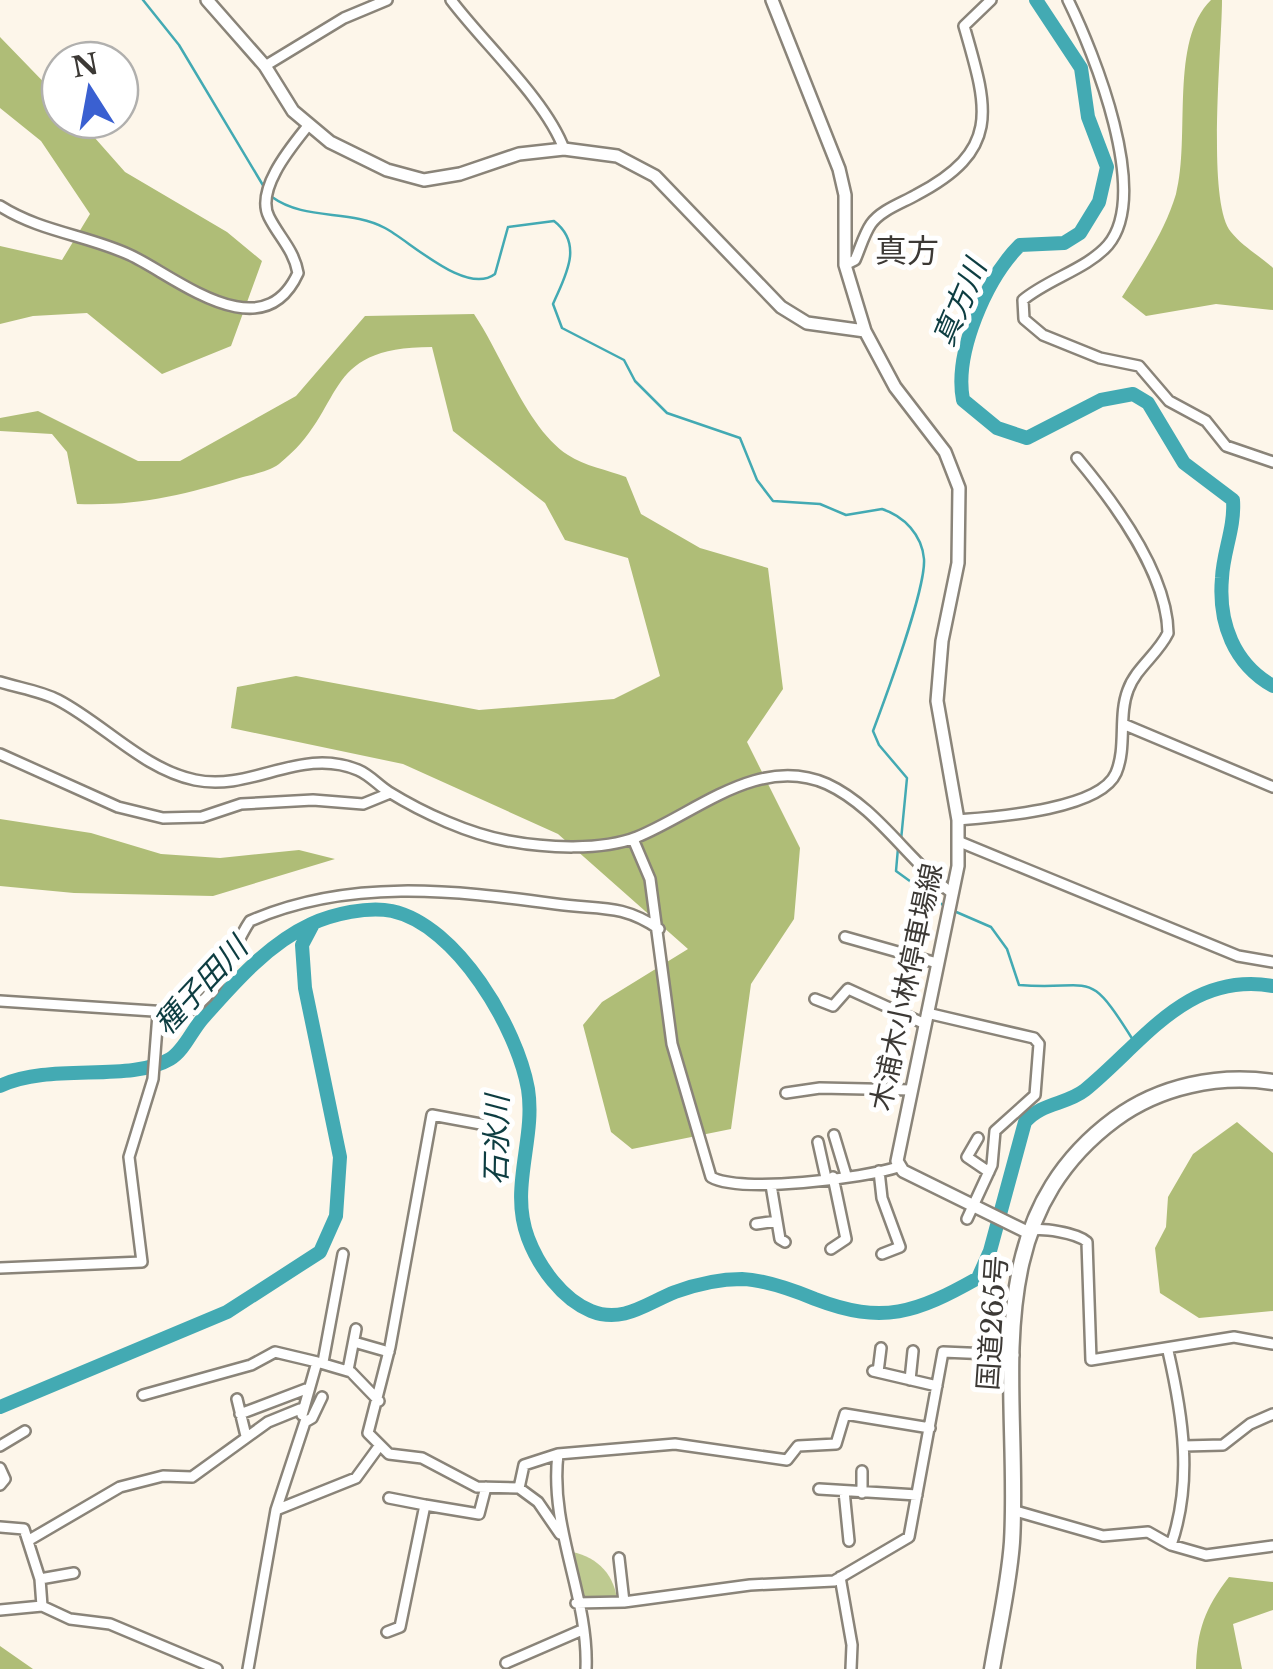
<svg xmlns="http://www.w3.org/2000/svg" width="1273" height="1669" viewBox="0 0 1273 1669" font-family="'Libre Baskerville','Noto Sans JP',serif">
<rect width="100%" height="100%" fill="#fdf6ea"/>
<!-- green -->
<path fill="#beca90" d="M567,1551C594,1555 613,1571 617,1599L575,1603Z"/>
<!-- forest -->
<path fill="#afbd77" d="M1211,0H1222C1222,46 1206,202 1231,232C1242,246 1260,256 1273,268V310L1216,304L1146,316L1122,297C1142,265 1165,231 1176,194C1191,137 1169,41 1211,0Z
M0,37L60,99V120H79L125,172L227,232L262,261L231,346L162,374L87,313L33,316L0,324V246L62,260L90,214L41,141L0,108Z
M474,314C502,355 527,429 568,455C584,466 608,470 626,477L641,514L700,548L768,568L783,689L747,742L800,848L794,919L751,984L731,1129L632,1149L611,1132L583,1025L602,1002L688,949L558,834L403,764L231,728L237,687L296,676L479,710L614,699L660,676L628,558L565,540L545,503L453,431L432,347C317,347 349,409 279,464C270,471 254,474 243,477C182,495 142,506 77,504L67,452L52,434L0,431V418L38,411L138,461H180L296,396L365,316Z
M0,819L91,833L161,854L220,858L299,850L335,859L213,896L74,893L0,886Z
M1237,1122L1273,1153V1311L1199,1318L1160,1293L1155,1248L1166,1227L1168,1197L1193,1154Z
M1229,1577L1273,1582V1610L1233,1624L1242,1669H1196C1197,1630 1205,1608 1229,1577Z
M0,1646L33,1669H0Z"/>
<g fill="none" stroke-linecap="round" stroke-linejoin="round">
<!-- stream -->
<path stroke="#43aab3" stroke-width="2.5" d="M143,0L179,45L264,187
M272,197C305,221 350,209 385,228C410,241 466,296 495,274L508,227L554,221C585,245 564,278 553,304L562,328L624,360L635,381L667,413L740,438L757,480L773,501L820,504L846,515L882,509C904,516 922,535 924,559C926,588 885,699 873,731L879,745L907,778L901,840
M898,848L896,871L947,908
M954,911L991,927L1007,949L1019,985C1094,991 1086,965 1133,1040"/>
<!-- river -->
<path stroke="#43aab3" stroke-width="14" d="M1036,0L1081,68L1088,117L1107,167L1099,202L1080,233L1064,243L1020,245C986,279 954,353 963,400L997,428L1027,438L1101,400L1133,394L1148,403L1184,463L1233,500C1235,528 1223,552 1222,578C1218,623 1234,664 1273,686
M0,1086C50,1062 130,1083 170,1059C184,1051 192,1030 203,1018C234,983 268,944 311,924C333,914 368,906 392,911C457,925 517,1028 528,1089C536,1139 509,1188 528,1238C539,1267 562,1299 591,1311C623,1324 647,1303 675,1292C697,1284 719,1279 742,1279C765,1280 793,1290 815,1299C883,1325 916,1313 978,1278L990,1251L1025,1122C1042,1102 1066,1105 1085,1090C1143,1043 1187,971 1273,986
M0,1407L227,1312L320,1252L336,1216L340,1157L305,988L302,945L312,926"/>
<defs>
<path id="minor" d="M451,0C485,45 546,100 564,149
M1068,0C1094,53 1151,194 1108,245C1087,269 1048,279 1023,300L1024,319L1043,335L1100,358L1139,366L1169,401L1206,421L1226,446L1273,462
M265,66L344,18L387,0
M0,206C41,232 87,235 130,255C175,276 262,352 298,273C294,250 279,237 269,217C255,190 291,147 307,127
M845,265L855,260C860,249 864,234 871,224C881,210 902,203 916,195C1002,150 988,109 964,26L991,0
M0,682C19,688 41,691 58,700C104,724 143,769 195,780C252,792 301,746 358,770C370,775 379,786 389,792C423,813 469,834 508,841C545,848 602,851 637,837C696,813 759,754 827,784C877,807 908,861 952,893
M1123,724L1273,787
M0,754L118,807L163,818L202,817L241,804L313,800L363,804L390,793
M958,820C994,817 1100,810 1116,773C1127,747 1118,716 1128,690C1136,668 1158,654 1168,633C1167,574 1114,502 1077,458
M633,839L650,879L672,1044L711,1177C740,1194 865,1178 898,1167
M960,842L1238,956L1273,962
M845,937L937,963
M815,999L833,1006L848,989L925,1024
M0,1001L184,1013C220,999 230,950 250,921C348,878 453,890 556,904C598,910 621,903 659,929
M927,1013L1034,1038L1039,1044L1035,1095L995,1131L992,1165L967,1219
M786,1093L820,1088L912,1090
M497,1127L432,1115L390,1347L368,1433L389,1454L422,1458L477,1487L519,1488L538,1502L560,1534
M834,1135L846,1175
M978,1138L967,1157L989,1172
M818,1142L826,1178
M879,1171L882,1198L900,1247L882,1254
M771,1185L780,1239L785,1242
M756,1224L777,1221
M1029,1231C1041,1227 1077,1233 1087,1242L1091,1360L1234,1337L1273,1344
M831,1249L846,1239L833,1177
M0,1268L142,1262L129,1157L153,1079L158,1014
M354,1342L389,1352
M1168,1351C1183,1416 1193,1482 1171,1545
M323,1362L343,1254
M348,1370L356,1329
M873,1371L937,1386
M878,1372L881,1348
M910,1380L913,1351
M143,1395L251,1365L275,1352L317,1362
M237,1399L246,1436
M240,1414L306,1389
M302,1415L317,1362L351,1372L379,1401
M0,1446L25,1431
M1184,1446L1223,1445L1250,1424L1273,1414
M558,1454C549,1529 589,1596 586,1669
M0,1468L5,1479L0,1485
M519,1488L524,1465L558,1454L675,1444L787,1460L798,1446L836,1444L845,1414L930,1428
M819,1489L917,1495
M844,1491L849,1541
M862,1493V1471
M389,1498L425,1505
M276,1510L356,1478L380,1445
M1012,1510L1103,1536L1148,1532L1171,1545L1206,1555L1273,1546
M0,1527L24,1529L40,1579L42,1606L70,1619L110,1624L217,1669
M31,1539L120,1487L163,1476L192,1477L268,1422L300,1409
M619,1558L624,1602
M840,1577L852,1645L851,1669
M40,1579L74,1573
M576,1603L624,1602L750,1585L834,1581L909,1537L943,1352L1014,1355
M0,1610L42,1606
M387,1632L400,1627L425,1505L479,1514L486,1487
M506,1663L582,1630
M248,1669L276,1510L305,1422L312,1418L322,1397"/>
<path id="major" d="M207,0L265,66L293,111L330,142L387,170L424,180L460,174L519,154L564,149L617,156L655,176L781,307L807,323L865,331
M772,0L839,169L845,195V265L865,331L895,387L945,452L959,488L958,563L942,641L937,701L958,820V866L897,1161L903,1171L1027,1232"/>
<path id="highway" d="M992,1669C999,1627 1009,1584 1012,1542C1021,1390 973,1224 1115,1119C1160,1086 1218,1074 1273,1082"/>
</defs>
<!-- minor casing -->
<use href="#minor" stroke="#8a8479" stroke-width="14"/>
<!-- major casing -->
<use href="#major" stroke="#8a8479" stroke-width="16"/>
<!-- highway casing -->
<use href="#highway" stroke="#8a8479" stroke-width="19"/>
<!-- minor -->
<use href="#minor" stroke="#fff" stroke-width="9"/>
<!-- major -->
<use href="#major" stroke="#fff" stroke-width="11"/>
<!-- highway -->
<use href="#highway" stroke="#fff" stroke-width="14"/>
</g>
<g text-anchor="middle" stroke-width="10" stroke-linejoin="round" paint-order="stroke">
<!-- street labels -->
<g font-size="28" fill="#3c3935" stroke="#fff">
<text transform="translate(906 987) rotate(-78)" y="10">木浦木小林停車場線</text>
<text transform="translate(992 1323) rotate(-86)" y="10">国道265号</text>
</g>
<!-- water labels -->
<g font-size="30" font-style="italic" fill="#0d3d41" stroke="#fff">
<text transform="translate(960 303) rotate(-67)" y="10">真方川</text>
<text transform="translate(201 986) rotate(-47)" y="10">種子田川</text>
<text transform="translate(497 1140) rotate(-89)" y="10">石氷川</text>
</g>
<!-- quarter labels -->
<g font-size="32" fill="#3c3935" stroke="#fff">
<text x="907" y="262">真方</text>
</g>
</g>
<!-- north arrow -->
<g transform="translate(90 90) rotate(349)"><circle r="48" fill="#ffffff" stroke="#b1b0ae" stroke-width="2.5"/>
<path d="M0-8L18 38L0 25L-18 38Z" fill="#3a60d1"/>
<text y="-15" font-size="28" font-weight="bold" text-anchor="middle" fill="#3c3935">N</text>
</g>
</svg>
